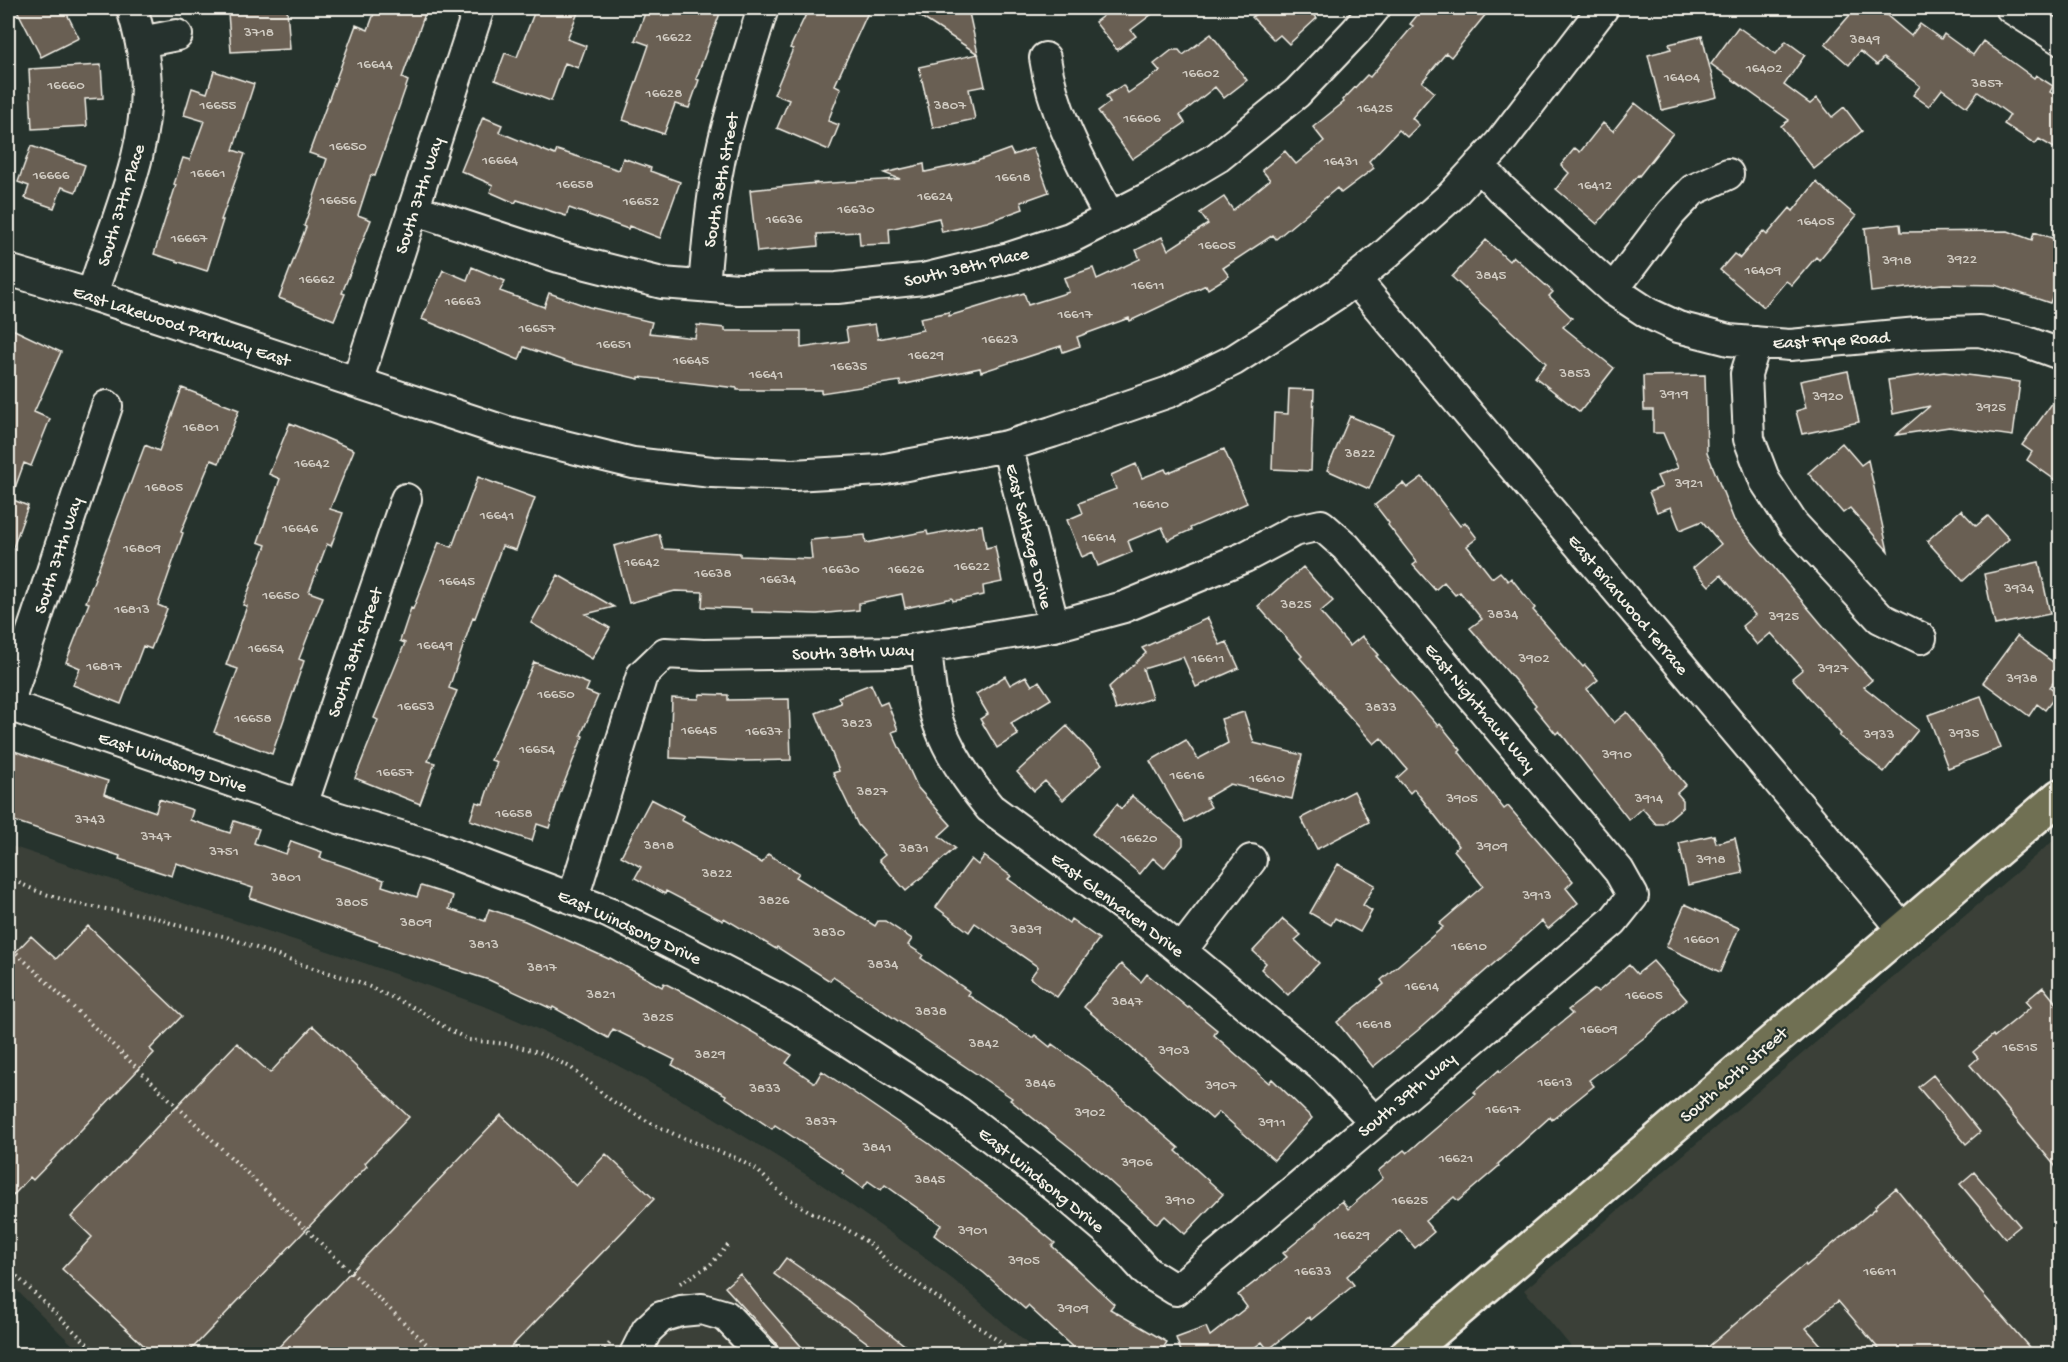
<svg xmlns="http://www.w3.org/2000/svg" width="2068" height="1362" viewBox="0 0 2068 1362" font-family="'Gochi Hand',sans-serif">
<rect width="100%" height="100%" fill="#26332d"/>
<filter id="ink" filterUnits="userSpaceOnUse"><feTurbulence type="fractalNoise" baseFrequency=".0167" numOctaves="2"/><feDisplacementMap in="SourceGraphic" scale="12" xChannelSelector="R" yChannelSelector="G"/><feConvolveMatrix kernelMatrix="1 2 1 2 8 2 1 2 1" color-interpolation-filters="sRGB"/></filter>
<g filter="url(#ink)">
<!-- built -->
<path fill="#3a4038" d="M2060,835V1354H1577L1524,1290Z
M8,845L367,964L489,1008L600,1056L713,1117L818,1182L916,1251L965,1289L1039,1354H82L8,1282Z"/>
<!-- building -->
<path fill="#695f53" stroke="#f4f1e8" stroke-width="1.5" d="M16,8H64L79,38L41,57Z
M240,8H287L290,49L231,52L228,13L240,12Z
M376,8H427L402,78L408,81L375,176L371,175L358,215L371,220L342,293L345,294L334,320L279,298L306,227L304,226L327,159L309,153L356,25L368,30Z
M536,8H580L567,39L586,46L578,68L565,63L551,101L495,80L505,53L517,57Z
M647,8H722L696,79L699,80L689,108L675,104L664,134L623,120L649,45L635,40Z
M809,8H870L835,85L841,88L828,121L839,125L829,150L777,128L789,100L774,94L793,49L790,48Z
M907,8H968L985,86L969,89L975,119L933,128L919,67L978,54Z
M1096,8H1160L1131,30L1136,36L1117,50L1095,22L1103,16Z
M1263,8H1308L1317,18L1289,44L1280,35L1274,40L1252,17Z
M1423,8H1491L1451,57L1446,53L1422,82L1434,92L1412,118L1419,125L1407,137L1399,130L1369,161L1374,168L1341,193L1337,188L1276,239L1273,235L1223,268L1229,276L1208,289L1206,285L1130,321L1129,318L1077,337L1080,346L1063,352L1061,346L981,372L980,368L901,385L900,381L821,393V390H737V388L639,377V379L570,363L524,347L519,360L422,319L443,270L467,280L472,267L505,281L500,291L544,307L549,293L589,307L652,322L649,333L695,338L697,325L725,328V331H801V348L848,341L846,328L875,324L878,339L923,330L920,318L949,312V316L1024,293L1028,305L1069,292L1064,278L1093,268L1097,279L1140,259L1136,250L1162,237L1168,250L1208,224L1200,213L1224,197L1233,210L1270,180L1262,170L1285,151L1296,164L1324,141L1313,127L1344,102L1343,100L1367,75L1370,77L1413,26L1410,24Z
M1856,8H1878L1911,36L1920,24L1941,39L1944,34L1973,55L1983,41L2034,78L2036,75L2053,86L2050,92L2061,99V152L2039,139L2035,144L2004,124L2010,115L1978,92L1967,107L1942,89L1929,106L1913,95L1920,86L1883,58L1877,65L1860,51L1849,65L1825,44Z
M1738,27L1776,54L1786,41L1805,55L1784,85L1810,104L1817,98L1832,117L1844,107L1862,131L1814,169L1781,126L1789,120L1711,64Z
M1211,34L1247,80L1224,98L1215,87L1180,115L1185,123L1132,159L1098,111L1110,102L1106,96L1123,85L1128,93L1160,71L1154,64L1172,50H1179L1183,55Z
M1702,36L1717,97L1662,110L1648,55L1671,49L1669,44Z
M101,65L103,98L85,99L87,126L32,129L29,69Z
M214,71L254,84L233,150L245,154L221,220H223L207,271L154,254L176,185L174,184L183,158L190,160L204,121L184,115L192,88L207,93Z
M1635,103L1673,133L1639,176L1638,175L1597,224L1556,189L1569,173L1561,165L1575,148L1580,152L1603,123L1613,131Z
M483,117L502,125L499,132L555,155L557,150L619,170L623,158L651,168L650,171L680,182L660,238L629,226L628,229L569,208L566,216L517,200L515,203L490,192L493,185L461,171Z
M31,146L85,165L76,192L62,187L54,208L25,198L29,186L18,182Z
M1033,148L1049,192L1021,202L1023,209L987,222L942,232L939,218L889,229L890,244L860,245L859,232L817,234L818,246L757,252L750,190L816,183L815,184L900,179L884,173L924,164L925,172L977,161L1010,149L1013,155Z
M1816,182L1856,216L1819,260L1816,257L1792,285L1786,281L1764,307L1720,270L1734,254L1740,258L1763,231L1767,235L1790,208L1793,211Z
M1900,224L1901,232L2008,231L2032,240L2034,232L2061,241V273L2050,303L1995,285L1942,284L1871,292L1865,228Z
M1486,240L1509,261L1513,256L1553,292L1549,296L1572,318L1563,327L1614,368L1580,412L1535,377L1546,363L1452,277Z
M8,327L61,352L34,412L50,419L31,466L24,463L11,499L28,506L10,556L8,555Z
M1848,371L1859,422L1802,434L1796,411L1806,408L1800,381Z
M1944,372L2020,382L2013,436L1949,427L1896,435L1930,406L1893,414L1888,380Z
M1705,375L1707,452L1734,520L1829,633L1872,680L1864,687L1918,730L1884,772L1839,736L1841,734L1792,678L1803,669L1771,633L1757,645L1742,626L1755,615L1721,575L1709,586L1693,568L1721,544L1702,521L1680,530L1671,507L1657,512L1649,492L1662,487L1657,476L1678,468L1663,433H1653V410H1644L1643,376Z
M182,388L239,410L219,463L211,460L181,532L183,533L158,605L167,609L151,649L143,646L121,704L73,685L80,668L66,662L89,603L86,602L145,445L159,451Z
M1289,389L1314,390L1311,471L1272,469L1274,413L1288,414Z
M2061,391V484L2027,460L2032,452L2022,445Z
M1350,416L1393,434L1369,489L1327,470Z
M290,423L354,450L330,509L343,513L331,546L327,544L309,592L323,597L299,659L304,661L272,754L214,732L238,669L226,665L247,606L243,605L266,545L258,542L280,479L269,474Z
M1842,443L1861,465L1868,460L1888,551L1850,508L1843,513L1808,473Z
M1224,449L1247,503L1190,528L1191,530L1168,540L1162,527L1128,541L1132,552L1098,566L1093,552L1082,557L1067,520L1083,513L1079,503L1116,489L1111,475L1136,464L1142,478L1165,469L1167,473Z
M478,477L535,498L516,550L502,546L475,618L473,617L449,688L457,691L428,761L435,763L420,804L355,778L378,720L374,718L405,643L400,641L411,608L413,609L439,542L452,547Z
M1422,477L1460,526L1465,522L1477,538L1467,546L1492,578L1500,572L1508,581L1511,578L1535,608L1533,610L1583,667L1585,665L1598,680L1587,689L1614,723L1627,712L1686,785L1677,793L1683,800V807L1663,824H1656L1642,808L1629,820L1559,731L1556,734L1534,707L1536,705L1470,628L1482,619L1460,592L1455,595L1444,582L1435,590L1413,565L1417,562L1388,525L1389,523L1375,505L1403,483L1407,488Z
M1961,510L1976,526L1988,516L2009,539L1963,581L1927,541Z
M982,525L986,548L995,546L1002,582L983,586L984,595L953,601L952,598L905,608L902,594L859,603V610L817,614L752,612V609L702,607L703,592L675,591L629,603L614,546L659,534L663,549L740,553V556L812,559L810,540L865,535L866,543L927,531L928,535Z
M2039,562L2050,614L1995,625L1984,574Z
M1303,567L1333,601L1320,612L1350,646L1362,636L1379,655L1376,656L1438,726L1440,724L1461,750L1459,752L1504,809L1508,806L1573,881L1566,888L1578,903L1548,929L1542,921L1417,1031L1373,1067L1337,1022L1384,984L1381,980L1443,927L1439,924L1483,886L1454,850L1459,846L1414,789L1410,793L1397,778L1407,769L1381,738L1374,744L1343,709L1344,708L1300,658L1302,656L1258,606Z
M558,575L614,607L586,614L610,628L592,659L531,623Z
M1208,618L1220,645L1227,642L1239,668L1196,687L1183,657L1143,669L1152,698L1116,710L1109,687L1146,653L1142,648Z
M2017,636L2061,668V672L2050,687L2058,693L2045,710L2037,704L2029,716L1983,682Z
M534,662L589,684L586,691L598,696L581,735L583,736L560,793L549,828L537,824L532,841L470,820L476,802L483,804L497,762L491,760Z
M1005,676L1010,685L1026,676L1032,686L1039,681L1051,699L1011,723L1018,735L997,748L980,719L988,714L976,694Z
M871,684L880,705L887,702L898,730L892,732L918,788L951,825L939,836L955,848L906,891L879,860L885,855L858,825L833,773L839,771L816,713L841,703L838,697Z
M700,694L728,695V700L789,699L791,760L742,761L670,758L672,698L699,699Z
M1981,696L2001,748L1948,768L1928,715Z
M1244,712L1254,743L1302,755L1292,799L1230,784L1206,798L1211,807L1185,822L1150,761L1186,740L1198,759L1228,743L1221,719Z
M1067,726L1102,764L1063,800L1045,781L1034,791L1017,772Z
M14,751L108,781L104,794L156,812L159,799L193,810L190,820L230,833L234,821L259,829L254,843L286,854L291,841L322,852L320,858L384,880L382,886L417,897L421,886L453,896L449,909L485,921L489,909L525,921L609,959L610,958L662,987L664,983L694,998L792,1055L786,1063L815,1083L822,1071L928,1143L1001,1198L1055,1243L1052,1246L1114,1304L1110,1309L1167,1342L1160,1354H1080L1028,1306L1025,1309L984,1273L934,1235L941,1225L885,1185L881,1190L868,1181L863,1188L842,1173L844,1171L775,1125L772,1129L725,1097L726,1095L672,1065L675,1060L613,1029L608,1038L553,1007L552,1009L489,980L379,945L380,943L250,898L253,888L176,863L172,876L119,859L120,856L8,819V770Z
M1354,791L1369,822L1317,849L1301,818Z
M1132,796L1183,838V845L1164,868L1153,858L1140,874L1092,834L1117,804L1121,809Z
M651,799L684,816L681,820L762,863L768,854L799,873L796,877L875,926L878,921H885L912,939L908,945L923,955L921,958L970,992L968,995L1032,1038L1035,1035L1050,1047L1052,1044L1088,1070L1179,1148L1176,1151L1223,1194L1185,1234L1165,1216L1157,1224L1086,1160L1010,1100L1012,1098L833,977L830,981L777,947L776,949L724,918L723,921L666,891L665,894L635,878L641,867L621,856Z
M1714,835L1716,843L1735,838L1743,873L1688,885L1679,843Z
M984,856L1011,876L1008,879L1069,923L1071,919L1099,939L1057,997L1030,978L1038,967L975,923L969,932L936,907L971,859L978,865Z
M1338,864L1375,885L1363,905L1372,911L1360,932L1335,918L1331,925L1310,913Z
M1685,904L1739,928L1720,972L1666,947Z
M1283,919L1301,935L1295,940L1319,963L1288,995L1261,969L1266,963L1253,951Z
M88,926L182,1016L150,1049L154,1053L62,1150L33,1180L30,1177L8,1201V960L31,936L56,959Z
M1653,961L1687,1000L1645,1037L1589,1080L1594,1086L1552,1120L1550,1117L1498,1164L1499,1166L1458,1201L1454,1197L1425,1221L1434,1232L1415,1248L1400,1230L1347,1276L1354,1285L1311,1320L1309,1317L1268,1350L1262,1342L1246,1354H1182L1176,1338L1206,1327L1210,1336L1247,1307L1238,1295L1287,1257L1283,1253L1317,1225L1316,1224L1342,1201L1348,1209L1383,1178L1378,1171L1404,1150L1407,1153L1476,1094L1474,1092L1499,1070L1500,1072L1572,1014L1568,1010L1595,989L1598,992L1629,965L1637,974Z
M1121,964L1141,982L1147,974L1188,1008L1189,1007L1217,1030L1214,1035L1269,1083L1272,1079L1312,1118L1274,1160L1219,1112L1212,1119L1084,1007Z
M2043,987L2061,1009V1173L1970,1065L1978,1058L1973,1052L1993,1035L1994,1037L2031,1007L2026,1001Z
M313,1026L409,1117L365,1163L367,1166L187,1354H153L62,1269L92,1237L71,1217L237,1043L270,1073Z
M1933,1075L1980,1132L1966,1144L1918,1087Z
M501,1115L576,1186L606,1154L654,1199L504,1354H272Z
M1974,1172L2020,1226L2005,1238L1960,1184Z
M1896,1188L1980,1291L2035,1354H1883L1838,1301L1806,1328L1829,1354H1700L1805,1264L1806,1266L1876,1208L1875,1206Z
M786,1258L848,1301L916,1354H883L774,1274Z
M740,1274L765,1305L808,1354H782L775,1342L725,1287Z"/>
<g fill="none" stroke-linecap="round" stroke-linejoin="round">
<defs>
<path id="minor" d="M2011,8L2060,39
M141,42L177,35
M1045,58C1053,115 1084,167 1110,218
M1479,165L1501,189L1613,290L1648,313L1678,327L1729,340L1790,345L1918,333L1979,331L2024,341L2060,354
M413,209L559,257L662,283L738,289L837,288L923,279L1009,258L1070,238L1154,195L1218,157L1297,93L1356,31L1375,8
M8,270L92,295L504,431L633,463L712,472L793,475L880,470L1007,446L1052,432L1169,392L1234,360L1338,293L1386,254L1451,196L1499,144L1603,8
M1355,279L1903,929
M704,286C708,239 712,190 723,144C734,98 749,53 763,8
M1613,290L1671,213L1693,190L1728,174
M92,295C114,222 152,148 145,70C143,49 138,28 132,8
M1756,342L1746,374L1749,439L1765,481L1793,524L1880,618L1921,638
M357,382L479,8
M1007,446L1054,626
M926,648C929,673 930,701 939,725C951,756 969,783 990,808L1156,930L1208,973L1325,1069L1374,1121
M8,704L107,406
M8,705L339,818L430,845L608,912L668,942L798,1009L958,1112L1051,1183L1116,1238L1147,1272L1176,1290L1613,921L1633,896L1619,871L1346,547L1321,525L1294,531L1245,557L1124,607L1054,626L897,652L703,655L665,653L642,675L573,898
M302,805L406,499
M1181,951L1251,860
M635,1354L647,1330L661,1317L681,1311L702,1309L726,1316L762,1354"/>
<path id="major" d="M1407,1354L2060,796"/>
</defs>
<!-- minor casing -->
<use href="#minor" stroke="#f4f1e8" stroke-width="34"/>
<!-- major casing -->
<use href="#major" stroke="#f4f1e8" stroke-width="38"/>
<!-- path -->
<path stroke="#f4f1e8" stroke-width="4" stroke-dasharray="1.5 4.5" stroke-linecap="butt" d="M8,878L39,892L81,905L151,916L176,925L227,937L297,963L359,982L417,1009L448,1029L469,1040L507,1044L539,1052L570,1067L612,1101L649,1122L678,1136L736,1158L757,1170L783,1195L809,1211L841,1226L869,1243L891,1265L1017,1354
M8,945L437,1354
M8,1268L98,1354
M680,1283L709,1266L730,1243
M601,1354L610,1343"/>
<!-- minor -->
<use href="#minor" stroke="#26332d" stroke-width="30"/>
<!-- major -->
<use href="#major" stroke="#706f52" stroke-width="33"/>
</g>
</g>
<g text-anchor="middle" stroke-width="4.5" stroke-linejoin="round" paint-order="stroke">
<!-- number labels -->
<g font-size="15" fill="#d1ccc3">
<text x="259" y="36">3718</text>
<text x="674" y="41">16622</text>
<text x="1865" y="43">3849</text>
<text x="375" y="68">16644</text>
<text x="1764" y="72">16402</text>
<text x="1201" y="77">16602</text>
<text x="1682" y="81">16404</text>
<text x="1987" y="87">3857</text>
<text x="66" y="89">16660</text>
<text x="664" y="97">16628</text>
<text x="218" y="109">16655</text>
<text x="950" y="109">3807</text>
<text x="1375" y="112">16425</text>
<text x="1142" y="122">16606</text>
<text x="348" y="150">16650</text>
<text x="500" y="164">16664</text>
<text x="1341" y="165">16431</text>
<text x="208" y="177">16661</text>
<text x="51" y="179">16666</text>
<text x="1013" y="181">16618</text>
<text x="575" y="188">16658</text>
<text x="1595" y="189">16412</text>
<text x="935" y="200">16624</text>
<text x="338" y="204">16656</text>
<text x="641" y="205">16652</text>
<text x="856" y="213">16630</text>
<text x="784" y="223">16636</text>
<text x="1816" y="225">16405</text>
<text x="189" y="242">16667</text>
<text x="1217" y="249">16605</text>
<text x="1962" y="263">3922</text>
<text x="1897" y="264">3918</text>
<text x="1763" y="274">16409</text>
<text x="1491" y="279">3845</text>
<text x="317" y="283">16662</text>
<text x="1148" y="289">16611</text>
<text x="463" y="305">16663</text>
<text x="1075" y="318">16617</text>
<text x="537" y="332">16657</text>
<text x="1000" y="343">16623</text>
<text x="614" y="348">16651</text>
<text x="926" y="359">16629</text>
<text x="691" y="364">16645</text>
<text x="849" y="370">16635</text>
<text x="1575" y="377">3853</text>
<text x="766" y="378">16641</text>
<text x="1674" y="398">3919</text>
<text x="1828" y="400">3920</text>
<text x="1991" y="411">3925</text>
<text x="201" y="431">16801</text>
<text x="1360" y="457">3822</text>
<text x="312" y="467">16642</text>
<text x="1689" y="487">3921</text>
<text x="164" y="491">16805</text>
<text x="1151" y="508">16610</text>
<text x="497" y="519">16641</text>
<text x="300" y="532">16646</text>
<text x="1099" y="541">16614</text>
<text x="142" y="552">16809</text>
<text x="642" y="566">16642</text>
<text x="972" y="570">16622</text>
<text x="841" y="573">16630</text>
<text x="906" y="573">16626</text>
<text x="713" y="577">16638</text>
<text x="778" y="583">16634</text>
<text x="457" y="585">16645</text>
<text x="2019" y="592">3934</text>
<text x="281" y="599">16650</text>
<text x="1296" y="608">3825</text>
<text x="132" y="613">16813</text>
<text x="1503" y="618">3834</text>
<text x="1784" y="620">3925</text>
<text x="435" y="649">16649</text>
<text x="266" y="652">16654</text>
<text x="1208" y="662">16611</text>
<text x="1534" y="662">3902</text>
<text x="104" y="670">16817</text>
<text x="1833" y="672">3927</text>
<text x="2022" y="682">3938</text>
<text x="556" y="698">16650</text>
<text x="416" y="710">16653</text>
<text x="1381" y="711">3833</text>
<text x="253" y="722">16658</text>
<text x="857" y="727">3823</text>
<text x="699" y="734">16645</text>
<text x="764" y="735">16637</text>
<text x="1964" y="737">3935</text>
<text x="1879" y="738">3933</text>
<text x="537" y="753">16654</text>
<text x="1617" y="758">3910</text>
<text x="395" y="776">16657</text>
<text x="1187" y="779">16616</text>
<text x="1267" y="782">16610</text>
<text x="872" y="795">3827</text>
<text x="1462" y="802">3905</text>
<text x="1649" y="802">3914</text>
<text x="514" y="817">16658</text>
<text x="90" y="823">3743</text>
<text x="156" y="840">3747</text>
<text x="1139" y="842">16620</text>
<text x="659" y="849">3818</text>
<text x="1492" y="850">3909</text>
<text x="914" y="852">3831</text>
<text x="224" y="855">3751</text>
<text x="1711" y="863">3918</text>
<text x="717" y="877">3822</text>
<text x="286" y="881">3801</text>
<text x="1537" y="899">3913</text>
<text x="774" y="904">3826</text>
<text x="352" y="906">3805</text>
<text x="416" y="926">3809</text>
<text x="1026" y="933">3839</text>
<text x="829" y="936">3830</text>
<text x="1702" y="943">16601</text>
<text x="484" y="948">3813</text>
<text x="1469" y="950">16610</text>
<text x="883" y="968">3834</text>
<text x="542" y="971">3817</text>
<text x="1422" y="990">16614</text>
<text x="601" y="998">3821</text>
<text x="1644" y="999">16605</text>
<text x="1127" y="1005">3847</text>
<text x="931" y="1015">3838</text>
<text x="658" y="1021">3825</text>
<text x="1374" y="1028">16618</text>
<text x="1599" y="1033">16609</text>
<text x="984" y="1047">3842</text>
<text x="2020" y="1051">16515</text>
<text x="1174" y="1054">3903</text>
<text x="710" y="1058">3829</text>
<text x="1555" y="1086">16613</text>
<text x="1040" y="1087">3846</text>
<text x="1221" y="1089">3907</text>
<text x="765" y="1092">3833</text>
<text x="1503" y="1113">16617</text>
<text x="1090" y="1116">3902</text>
<text x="821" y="1125">3837</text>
<text x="1272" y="1126">3911</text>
<text x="877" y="1151">3841</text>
<text x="1456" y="1162">16621</text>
<text x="1137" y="1166">3906</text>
<text x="930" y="1183">3845</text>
<text x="1180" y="1204">3910</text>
<text x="1410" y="1204">16625</text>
<text x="973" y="1234">3901</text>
<text x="1352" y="1239">16629</text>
<text x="1024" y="1264">3905</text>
<text x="1313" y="1275">16633</text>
<text x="1880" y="1275">16611</text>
<text x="1073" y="1312">3909</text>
</g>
<!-- street labels -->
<g font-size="18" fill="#f4f1e8" stroke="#26332d">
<text transform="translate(720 180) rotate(-80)" y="6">South 38th Street</text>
<text transform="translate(418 195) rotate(-72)" y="6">South 37th Way</text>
<text transform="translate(120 205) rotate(-73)" y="6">South 37th Place</text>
<text transform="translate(966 266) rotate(-13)" y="6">South 38th Place</text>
<text transform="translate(182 325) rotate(18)" y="6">East Lakewood Parkway East</text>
<text transform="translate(1831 339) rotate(-3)" y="6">East Frye Road</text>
<text transform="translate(1030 536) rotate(76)" y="6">East Saltsage Drive</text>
<text transform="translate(57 555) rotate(-72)" y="6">South 37th Way</text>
<text transform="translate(1629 604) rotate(50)" y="6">East Briarwood Terrace</text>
<text transform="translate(853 651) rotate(-2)" y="6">South 38th Way</text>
<text transform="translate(354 652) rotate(-71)" y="6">South 38th Street</text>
<text transform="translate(1481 707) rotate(50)" y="6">East Nighthawk Way</text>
<text transform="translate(173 761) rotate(19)" y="6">East Windsong Drive</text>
<text transform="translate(1118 904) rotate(37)" y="6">East Glenhaven Drive</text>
<text transform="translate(630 926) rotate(25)" y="6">East Windsong Drive</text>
<text transform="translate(1733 1074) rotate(-41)" y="6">South 40th Street</text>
<text transform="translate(1406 1094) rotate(-40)" y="6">South 39th Way</text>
<text transform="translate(1042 1179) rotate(39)" y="6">East Windsong Drive</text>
</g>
</g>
<!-- margin -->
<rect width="2068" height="1362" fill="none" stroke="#26332d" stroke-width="30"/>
<rect x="15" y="15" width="2038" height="1332" fill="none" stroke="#f4f1e8" stroke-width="2" filter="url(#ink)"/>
</svg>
